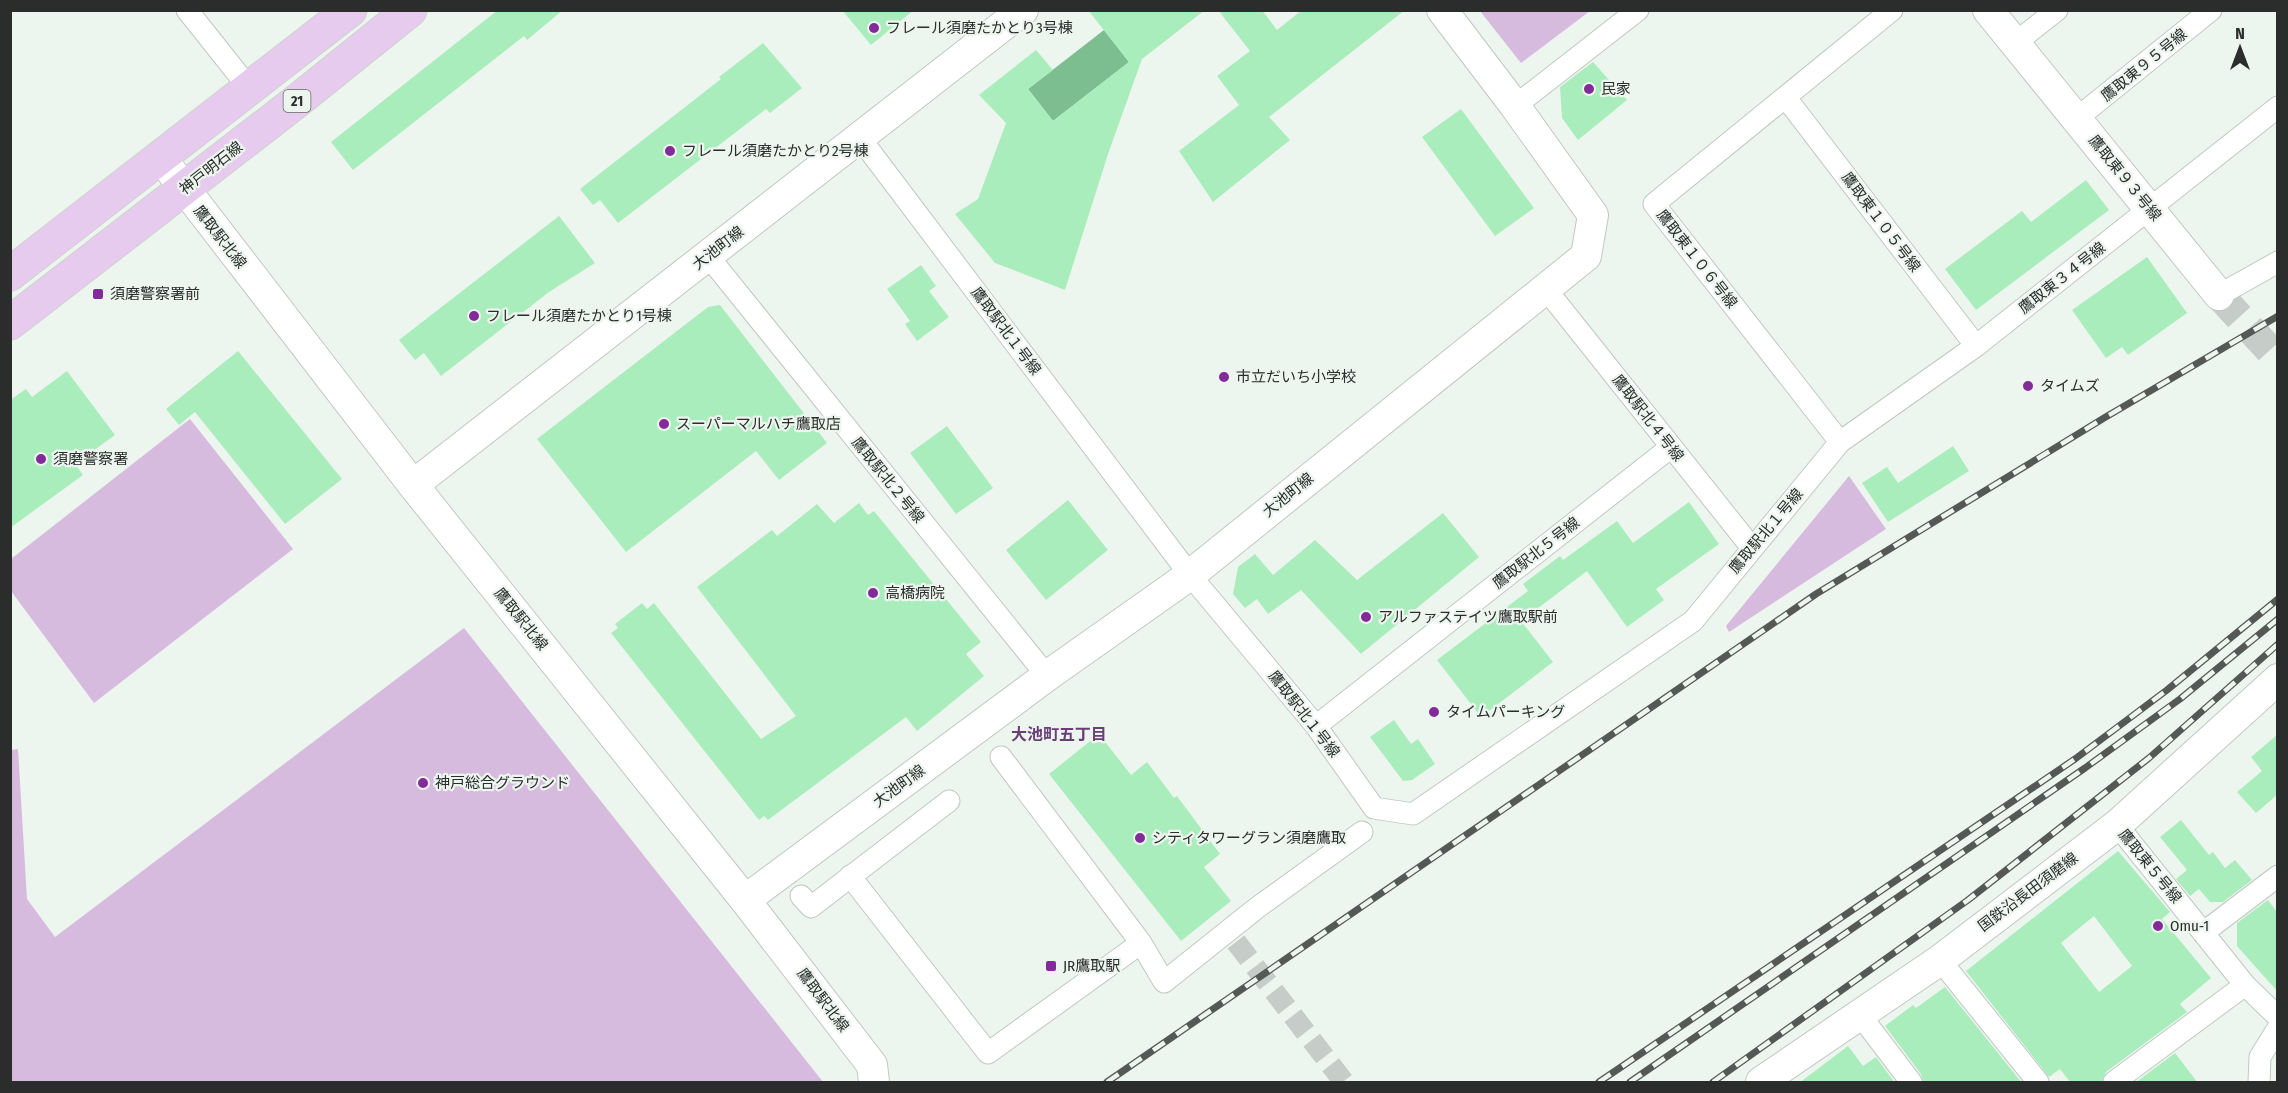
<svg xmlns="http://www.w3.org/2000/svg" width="2288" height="1093" viewBox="0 0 2288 1093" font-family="'Fira Sans Condensed','Noto Sans JP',sans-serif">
<rect width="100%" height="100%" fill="#edf5ef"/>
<!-- green -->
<path fill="#d6bbdf" d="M1480,11H1590L1521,63Z
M190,419L293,549L94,703L11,591V559Z
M1849,476L1886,529L1729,632L1726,626Z
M464,628L823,1082H11V750L18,749L27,899L55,937Z"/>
<!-- water -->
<path fill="#7dbe90" d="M1104,30L1129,62L1053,121L1028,89Z"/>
<!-- building -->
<path fill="#aaedbc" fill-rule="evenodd" d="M498,10H563L527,40L524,36L353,170L331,142Z
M842,10H914L871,45Z
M1088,10H1205L1142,59L1108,154L1065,290L995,263L955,214L978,199L1006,123L979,95L1036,50L1053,70L1028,89L1053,121L1129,62Z
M1218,10H1262L1277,30L1302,10H1405L1269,117L1290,140L1213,202L1179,151L1239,105L1217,76L1250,51Z
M763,43L802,88L770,113L766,109L618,223L600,200L593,205L580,189L721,79L719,77Z
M1593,62L1627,100L1578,140L1562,118L1560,87Z
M1461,109L1534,208L1495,236L1422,137Z
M2086,180L2109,210L1976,310L1945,269L2022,211L2031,222Z
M559,216L595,263L549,292L441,376L424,353L415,360L399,340Z
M2147,257L2187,313L2128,355L2122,347L2106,358L2072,310Z
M921,265L936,286L929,291L949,317L917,341L905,324L910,321L887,289Z
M720,305L827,443L779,480L756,451L626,552L537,439L708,307Z
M238,351L342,479L285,524L195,412L179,425L166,409Z
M67,371L115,435L75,464L83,475L10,528V400L26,389L32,397Z
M947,426L993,488L956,514L910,453Z
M1953,446L1969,471L1888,522L1862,483L1887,467L1898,483Z
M1068,500L1108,550L1046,600L1006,550Z
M1689,502L1719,544L1656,589L1664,600L1627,627L1587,571L1521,621L1553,662L1481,717L1437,660L1528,591L1523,584L1560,556L1563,560L1617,521L1633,543Z
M859,503L868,515L874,511L981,642L966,654L984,676L917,731L906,717L768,820L764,816L759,820L611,633L618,628L615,624L642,603L647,609L654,603L761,739L796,716L697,587L772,530L777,536L817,504L834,523Z
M1443,513L1479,557L1361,654L1301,590L1268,614L1257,599L1245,608L1233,594L1238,567L1255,554L1273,575L1315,540L1357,580Z
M1394,720L1411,744L1418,739L1435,764L1412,780L1403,781L1370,737Z
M1099,734L1131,775L1147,762L1174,798L1177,796L1220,854L1204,867L1231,901L1181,941L1049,774Z
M2277,735V795L2256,813L2237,792L2262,771L2251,757Z
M2181,820L2209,855L2213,852L2225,868L2235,860L2252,880L2223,902H2210L2199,889L2190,896L2176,879L2187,870L2160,837Z
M2118,851L2170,912L2162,919L2211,978L2180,1004L2187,1012L2106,1072L2101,1083H2071L2060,1069L2049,1077L1966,971ZM2094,916L2132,966L2099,992L2061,943Z
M2268,900L2277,912V991L2237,946V923Z
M1945,987L2022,1083H1923L1921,1074L1885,1026L1913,1005L1916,1008Z
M1848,1046L1863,1066L1876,1057L1895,1083H1799Z
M2175,1053L2198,1083H2135Z"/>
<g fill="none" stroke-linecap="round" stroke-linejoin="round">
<!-- street-tunnel -->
<path stroke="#c6cdc8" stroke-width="21" stroke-dasharray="21 10" stroke-linecap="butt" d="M1236,942L1344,1082"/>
<!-- secondary-tunnel -->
<path stroke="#c6cdc8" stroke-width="30" stroke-dasharray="30 15" stroke-linecap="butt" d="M2219,295L2278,359"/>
<defs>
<path id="street" d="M187,10L249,88
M2015,43L2057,10
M1786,98L1976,346
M1515,106L1638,10
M2076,119L2211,10
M860,138L1190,575L1316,726L1374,808L1413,814L1693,621L1840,442L1976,346L2278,107
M708,256L1047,676
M1545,288L1752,548
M2219,295L2278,262
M1840,442L1654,204L1892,10
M1316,726L1671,447
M1001,757L1141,943
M2117,825L2245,985L2278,1017
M850,876L988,1053L1141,943L1164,982L1258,907L1362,832
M801,896L811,907L949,801
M2203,933L2278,876
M1940,960L2038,1082
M1860,1015L1911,1082
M2114,1082L2245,985
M2259,1082L2260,1057L2278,1028"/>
<path id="secondary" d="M1988,10L2219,295
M161,158L413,485L745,900L872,1065L874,1082
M413,485L1023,10
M745,900L1047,676L1190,575L1586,256L1593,215L1515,106L1442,10
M1761,1082L1940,960L2117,825L2278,679"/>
<path id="primary" d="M10,274L350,10
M10,323L297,101L410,10"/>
</defs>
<!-- street casing -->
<use href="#street" stroke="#c0c8c2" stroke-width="23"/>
<!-- secondary casing -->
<use href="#secondary" stroke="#c0c8c2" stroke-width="32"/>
<!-- primary casing -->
<use href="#primary" stroke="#d0d1d0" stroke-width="35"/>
<!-- street -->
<use href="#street" stroke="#fff" stroke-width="21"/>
<!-- secondary -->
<use href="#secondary" stroke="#fff" stroke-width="30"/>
<!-- primary -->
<use href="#primary" stroke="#e6cbee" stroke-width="33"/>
<defs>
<path id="rail" d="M1107,1082L1816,594L2104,418L2278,316
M1599,1082L2075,759L2167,690L2278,599
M1630,1082L2085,768L2180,699L2278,619
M1713,1082L1968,900L2149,758L2278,644"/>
</defs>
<!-- rail casing -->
<use href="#rail" stroke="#555956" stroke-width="7"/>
<!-- rail -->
<use href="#rail" stroke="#edf5ef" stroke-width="4.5" stroke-dasharray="14" stroke-linecap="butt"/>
</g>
<!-- markers -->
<g fill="#822b99" stroke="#edf5ef" stroke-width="2">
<circle cx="874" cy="28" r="6"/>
<circle cx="1589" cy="89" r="6"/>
<circle cx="670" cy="151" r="6"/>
<rect x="92" y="288" width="12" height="12" rx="3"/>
<circle cx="474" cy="316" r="6"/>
<circle cx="1224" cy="377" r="6"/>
<circle cx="2028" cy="386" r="6"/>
<circle cx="664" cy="424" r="6"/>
<circle cx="41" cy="459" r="6"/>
<circle cx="873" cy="593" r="6"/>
<circle cx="1366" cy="617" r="6"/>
<circle cx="1434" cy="712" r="6"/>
<circle cx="423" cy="783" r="6"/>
<circle cx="1140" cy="838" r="6"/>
<circle cx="2158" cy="926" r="6"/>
<rect x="1045" y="960" width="12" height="12" rx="3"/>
</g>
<g text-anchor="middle" stroke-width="4.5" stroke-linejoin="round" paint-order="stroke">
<!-- shield labels -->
<rect fill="#edf5ef" stroke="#646966" stroke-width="1.5" x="283.5" y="90" width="27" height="22" rx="4.5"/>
<g font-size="14" font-weight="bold" fill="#2a2d2b">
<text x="297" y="106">21</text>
</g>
<!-- poi labels -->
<g font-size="15" fill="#2a2d2b" stroke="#edf5ef" text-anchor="start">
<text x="886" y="33">フレール須磨たかとり3号棟</text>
<text x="1601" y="94">民家</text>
<text x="682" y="156">フレール須磨たかとり2号棟</text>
<text x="110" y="299">須磨警察署前</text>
<text x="486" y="321">フレール須磨たかとり1号棟</text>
<text x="1236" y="382">市立だいち小学校</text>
<text x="2040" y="391">タイムズ</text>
<text x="676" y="429">スーパーマルハチ鷹取店</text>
<text x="53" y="464">須磨警察署</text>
<text x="885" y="598">高橋病院</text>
<text x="1378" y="622">アルファステイツ鷹取駅前</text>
<text x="1446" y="717">タイムパーキング</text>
<text x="435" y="788">神戸総合グラウンド</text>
<text x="1152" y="843">シティタワーグラン須磨鷹取</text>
<text x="2170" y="931">Omu-1</text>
<text x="1063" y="971">JR鷹取駅</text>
</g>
<!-- street labels -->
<g font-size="15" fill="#2a2d2b" stroke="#edf5ef">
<text transform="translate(2144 65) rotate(-39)" y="5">鷹取東９５号線</text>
<text transform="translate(211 168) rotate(-38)" y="5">神戸明石線</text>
<text transform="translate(2125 178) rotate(51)" y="5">鷹取東９３号線</text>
<text transform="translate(1881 222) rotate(53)" y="5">鷹取東１０５号線</text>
<text transform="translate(220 237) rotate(52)" y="5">鷹取駅北線</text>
<text transform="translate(718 248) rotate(-38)" y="5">大池町線</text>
<text transform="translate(1697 259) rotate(52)" y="5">鷹取東１０６号線</text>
<text transform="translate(2062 278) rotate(-38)" y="5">鷹取東３４号線</text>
<text transform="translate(1006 331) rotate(53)" y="5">鷹取駅北１号線</text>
<text transform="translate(1648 418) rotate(52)" y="5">鷹取駅北４号線</text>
<text transform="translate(888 480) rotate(51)" y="5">鷹取駅北２号線</text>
<text transform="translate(1288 495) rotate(-39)" y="5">大池町線</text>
<text transform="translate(1766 531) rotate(-50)" y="5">鷹取駅北１号線</text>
<text transform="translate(1536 553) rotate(-38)" y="5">鷹取駅北５号線</text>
<text transform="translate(521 619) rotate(51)" y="5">鷹取駅北線</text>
<text transform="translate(1304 714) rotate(52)" y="5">鷹取駅北１号線</text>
<text transform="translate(899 786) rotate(-36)" y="5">大池町線</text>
<text transform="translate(2150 866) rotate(51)" y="5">鷹取東５号線</text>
<text transform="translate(2028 892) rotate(-37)" y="5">国鉄沿長田須磨線</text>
<text transform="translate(823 1000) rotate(53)" y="5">鷹取駅北線</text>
</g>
<!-- neighbourhood labels -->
<g font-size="16" font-weight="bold" fill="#693f76" stroke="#edf5ef">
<text x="1059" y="740">大池町五丁目</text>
</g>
</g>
<!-- border -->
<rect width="2288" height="1093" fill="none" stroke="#2a2d2b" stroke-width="24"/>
<!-- north arrow -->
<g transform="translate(2240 48)" stroke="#edf5ef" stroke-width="4.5" paint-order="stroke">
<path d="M0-4.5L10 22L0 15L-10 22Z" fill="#2a2d2b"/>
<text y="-9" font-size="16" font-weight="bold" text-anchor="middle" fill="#2a2d2b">N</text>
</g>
</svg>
